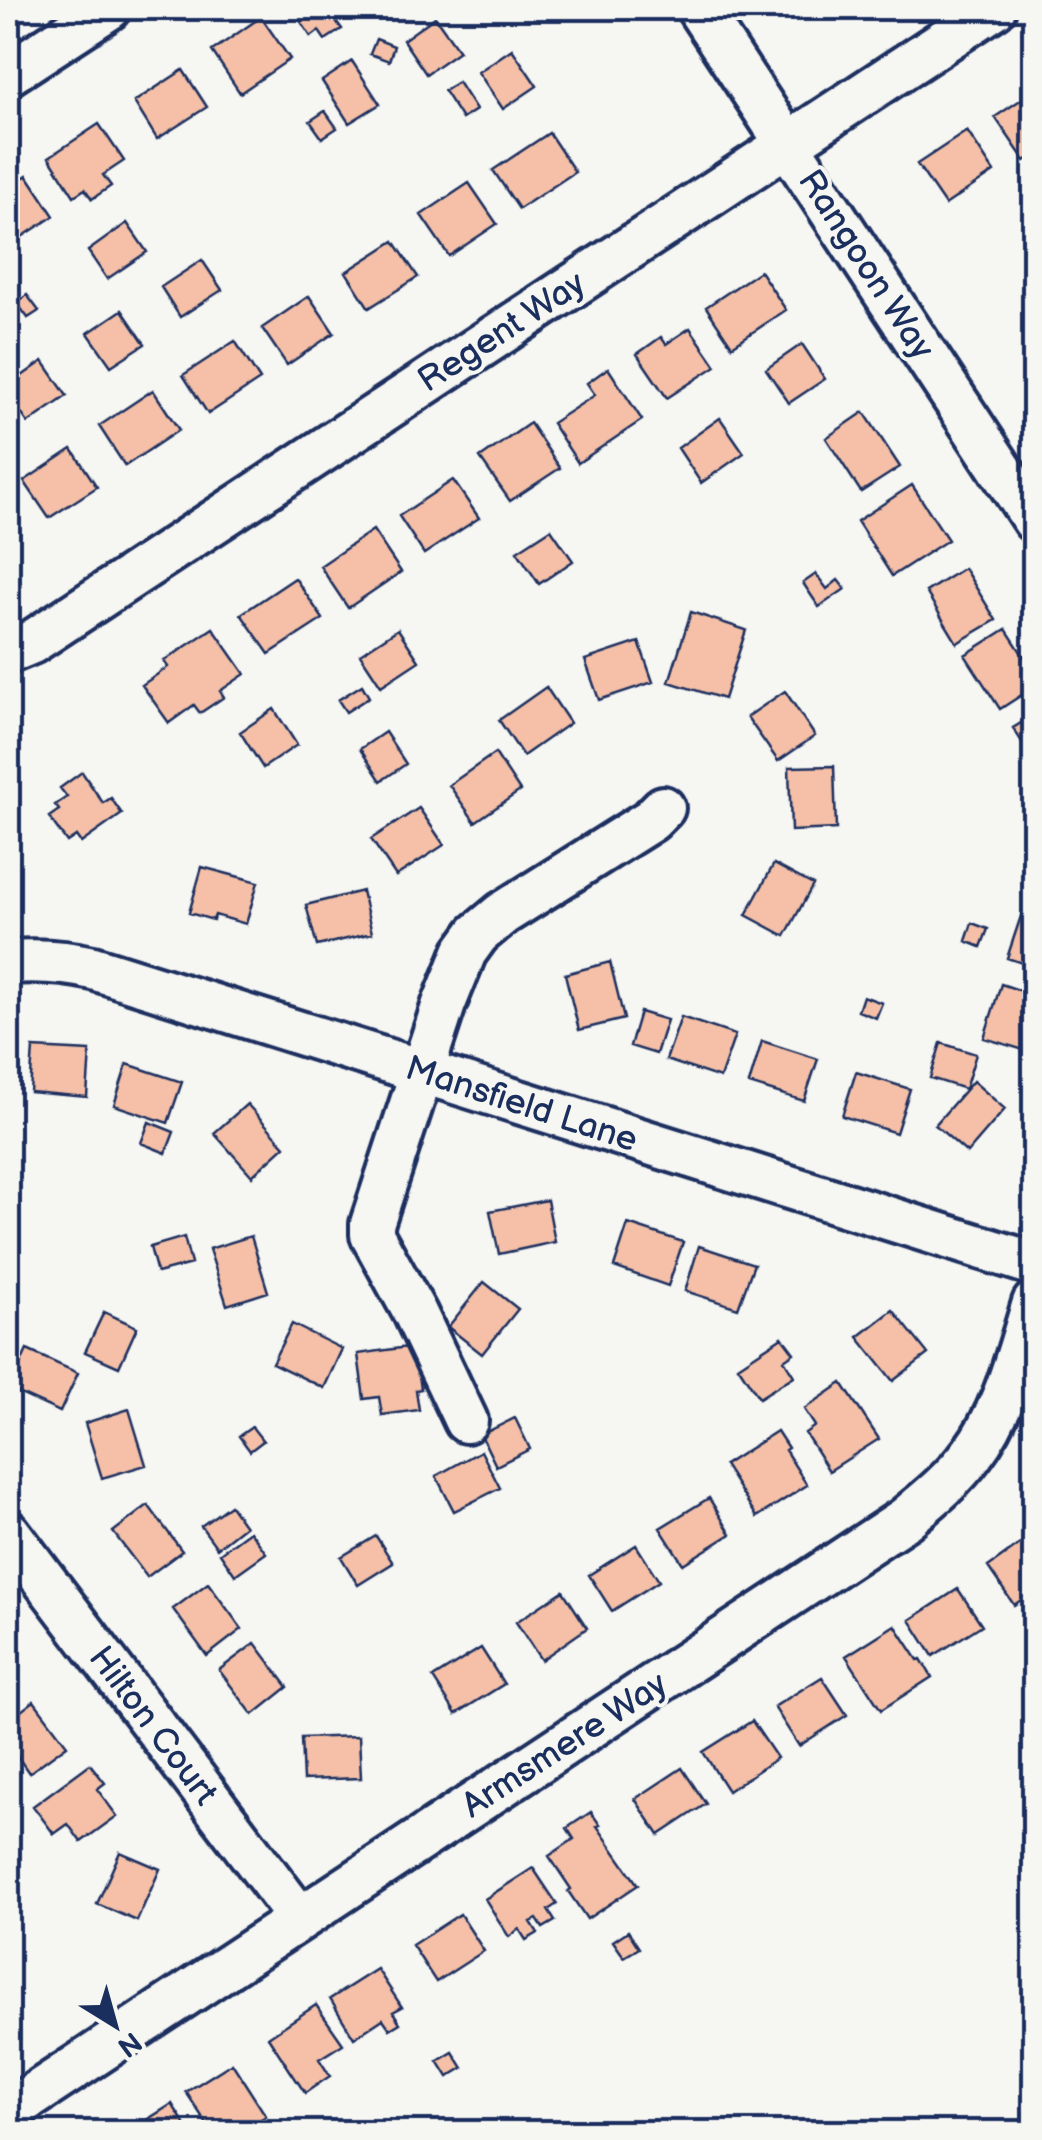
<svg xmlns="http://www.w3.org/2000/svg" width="1042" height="2140" viewBox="0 0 1042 2140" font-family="'Balsamiq Sans',sans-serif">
<rect width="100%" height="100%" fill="#f6f6f2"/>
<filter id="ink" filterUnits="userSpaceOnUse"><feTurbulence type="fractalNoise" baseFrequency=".01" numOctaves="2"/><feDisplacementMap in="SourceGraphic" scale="20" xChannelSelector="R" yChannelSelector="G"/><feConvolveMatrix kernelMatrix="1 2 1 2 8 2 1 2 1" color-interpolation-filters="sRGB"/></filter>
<g filter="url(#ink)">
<!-- building -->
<path fill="#f5c0a7" stroke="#1b2f5e" stroke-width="2.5" d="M292,8H356L336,21L342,29L325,40L319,31L311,37Z
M261,17L290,59L240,93L212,51Z
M435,17L459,51L426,74L403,40Z
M376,39L394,46L389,61L370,54Z
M512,49L537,86L503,109L478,72Z
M352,61L380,104L349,123L322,81Z
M183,70L207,107L157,139L134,102Z
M458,82L476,110L462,119L444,91Z
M1034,91V155L1025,161L995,117Z
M325,111L337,128L322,138L310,121Z
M99,124L124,161L103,175L111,186L92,199L85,189L74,196L49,157Z
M967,131L994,172L945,205L917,164Z
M549,133L575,172L519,209L493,170Z
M27,175L54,216L8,246V188Z
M469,183L497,224L449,256L421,215Z
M127,223L147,252L107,279L88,251Z
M394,241L418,277L369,308L346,272Z
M202,260L222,290L180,317L161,287Z
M760,271L786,310L732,346L706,307Z
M27,295L39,311L28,318L17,303Z
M309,296L334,333L287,365L262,328Z
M122,310L145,344L111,366L88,333Z
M690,328L716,366L667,398L637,354L661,337L666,344Z
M235,341L260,380L208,414L183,375Z
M802,344L825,379L789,403L766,369Z
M43,361L67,396L28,423L8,394V386Z
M608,368L642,420L578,463L552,423L595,395L587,383Z
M153,390L179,430L125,466L99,426Z
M864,412L900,467L861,492L826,438Z
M720,418L744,453L701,483L678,448Z
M530,423L560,468L510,501L480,458Z
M72,449L97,487L49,518L24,481Z
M453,480L479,518L424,554L399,516Z
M912,485L948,540L892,576L857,521Z
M551,529L573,561L539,584L517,551Z
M373,530L401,572L348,608L320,566Z
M964,568L996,620L957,643L926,592Z
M816,574L827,589L838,580L845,589L819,607L803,583Z
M295,578L323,619L269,654L241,614Z
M691,612L746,630L724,699L669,682Z
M213,628L245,674L220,691L224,697L200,713L194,705L169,723L142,685L168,667L164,661Z
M398,629L419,661L381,686L360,654Z
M1006,629L1034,672V687L1000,709L965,655Z
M639,642L653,682L599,700L585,660Z
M362,685L369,697L346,712L338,700Z
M546,687L570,723L523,756L499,720Z
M785,691L815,736L778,761L747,717Z
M274,709L297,745L263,768L240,732Z
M1034,715V761L1013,728Z
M385,732L406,764L381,781L360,749Z
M495,753L520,791L475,822L449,785Z
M834,766L836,829L791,831L789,767Z
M82,772L103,803L111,798L122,814L81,843L76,836L67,842L49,817L59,810L55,805L67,797L60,788Z
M419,808L444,845L396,876L371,839Z
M774,864L813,885L785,936L746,915Z
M202,867L258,882L246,924L215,915L213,920L189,913Z
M362,891L372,933L317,946L306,905Z
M1025,904L1034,907V967L1007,958Z
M972,923L988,929L981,947L966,941Z
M610,962L624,1019L579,1030L565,974Z
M1001,984L1034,995V1027L1027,1051L984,1038Z
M863,996L882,1003L876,1018L858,1011Z
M640,1012L667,1020L656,1054L630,1046Z
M681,1017L735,1035L720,1078L666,1060Z
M762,1041L818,1059L804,1101L749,1084Z
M941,1043L976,1054L965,1089L930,1078Z
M33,1048L90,1051L87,1097L30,1092Z
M127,1064L182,1082L168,1123L114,1105Z
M856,1072L910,1089L896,1133L842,1116Z
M973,1081L1005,1109L967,1153L935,1125Z
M247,1104L285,1146L252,1176L214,1133Z
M149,1122L174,1132L166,1153L141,1143Z
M547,1200L555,1242L499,1254L490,1211Z
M628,1224L683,1242L668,1286L614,1267Z
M251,1236L268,1292L227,1305L209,1249Z
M184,1237L191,1264L157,1273L150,1247Z
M699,1246L754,1264L738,1308L685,1291Z
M484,1282L518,1309L482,1354L448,1327Z
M893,1310L928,1354L893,1381L858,1337Z
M104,1312L137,1327L119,1367L85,1352Z
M292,1324L342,1349L324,1388L272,1363Z
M782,1337L794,1353L784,1360L794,1376L759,1398L738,1366Z
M415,1346L421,1389L416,1390L419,1410L382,1415L379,1397L364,1399L358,1354Z
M27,1350L78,1373L60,1412L9,1389Z
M842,1383L879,1439L829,1471L805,1433L815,1426L804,1409Z
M129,1409L146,1465L102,1478L85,1423Z
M515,1418L530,1449L496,1466L481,1435Z
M252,1427L263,1441L250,1451L239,1436Z
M777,1431L788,1448L785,1450L807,1485L757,1517L724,1465Z
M481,1451L500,1488L454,1511L436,1476Z
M709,1498L731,1534L683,1564L660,1528Z
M148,1505L182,1551L147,1577L113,1532Z
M230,1505L245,1526L217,1548L201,1526Z
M250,1531L266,1553L235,1575L220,1553Z
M1034,1534V1591L1014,1605L988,1567Z
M376,1536L393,1563L358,1585L341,1557Z
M636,1545L659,1581L612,1611L589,1575Z
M208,1583L242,1629L207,1656L173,1609Z
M958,1589L982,1625L933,1656L910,1620Z
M563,1591L587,1628L541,1660L516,1622Z
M895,1625L918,1660L921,1659L932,1677L881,1710L846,1656Z
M255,1643L288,1687L253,1715L219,1670Z
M481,1648L504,1684L456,1714L433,1678Z
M822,1677L847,1715L799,1746L774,1707Z
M34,1701L67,1745L29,1773L8,1743V1721Z
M752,1721L777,1758L728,1791L703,1752Z
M359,1736L361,1778L303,1780L301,1738Z
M90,1764L105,1783L97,1789L117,1816L81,1842L68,1824L54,1834L33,1806Z
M682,1768L706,1804L659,1835L635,1799Z
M591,1812L600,1825L597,1826L638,1885L587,1919L568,1891L571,1889L549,1856L574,1839L567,1828Z
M120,1852L160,1869L137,1921L97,1904Z
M533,1868L557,1904L548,1910L555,1921L543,1928L537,1919L531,1922L538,1933L526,1940L519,1929L509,1937L485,1899Z
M460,1914L484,1951L436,1982L412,1945Z
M628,1931L639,1948L624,1957L613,1941Z
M377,1969L402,2007L393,2012L400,2023L390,2029L383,2019L354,2038L330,1999Z
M316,2005L343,2044L319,2059L330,2076L305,2093L268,2037Z
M453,2052L463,2068L448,2077L438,2061Z
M232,2063L266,2116L239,2132H212L186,2092Z
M172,2104L190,2132H126L129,2131Z"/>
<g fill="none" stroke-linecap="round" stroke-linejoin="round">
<defs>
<path id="minor" d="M698,8L1034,520
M8,74L109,8
M8,652L32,642L994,8
M8,962C37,960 64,961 93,968L1034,1264
M466,1421L415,1313L372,1235V1224L444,1004L465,952L478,934L502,914L651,820L663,808
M8,1532L300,1919
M8,2112L905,1519C929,1499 953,1480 972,1454C1005,1411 1018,1354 1034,1303"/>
</defs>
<!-- minor casing -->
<use href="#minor" stroke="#1b2f5e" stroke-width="50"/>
<!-- minor -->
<use href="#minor" stroke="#f6f6f2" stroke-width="42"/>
</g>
</g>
<g text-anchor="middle" stroke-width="8" stroke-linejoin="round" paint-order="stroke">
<!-- street labels -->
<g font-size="35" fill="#1b2f5e" stroke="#f6f6f2">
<text transform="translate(867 264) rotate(57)" y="12">Rangoon Way</text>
<text transform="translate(501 331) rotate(-33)" y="12">Regent Way</text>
<text transform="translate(522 1103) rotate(18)" y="12">Mansfield Lane</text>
<text transform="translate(154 1725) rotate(53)" y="12">Hilton Court</text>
<text transform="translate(564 1744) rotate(-33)" y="12">Armsmere Way</text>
</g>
</g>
<!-- margin -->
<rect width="1042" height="2140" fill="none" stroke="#f6f6f2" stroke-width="40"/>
<rect x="20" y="20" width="1002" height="2100" fill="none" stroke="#1b2f5e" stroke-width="4" filter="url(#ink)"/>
<!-- north arrow -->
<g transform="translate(115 2025) rotate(143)" stroke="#f6f6f2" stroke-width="8" paint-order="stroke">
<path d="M0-8L18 38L0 25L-18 38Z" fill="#1b2f5e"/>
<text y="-15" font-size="28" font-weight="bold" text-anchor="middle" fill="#1b2f5e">N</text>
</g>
</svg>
